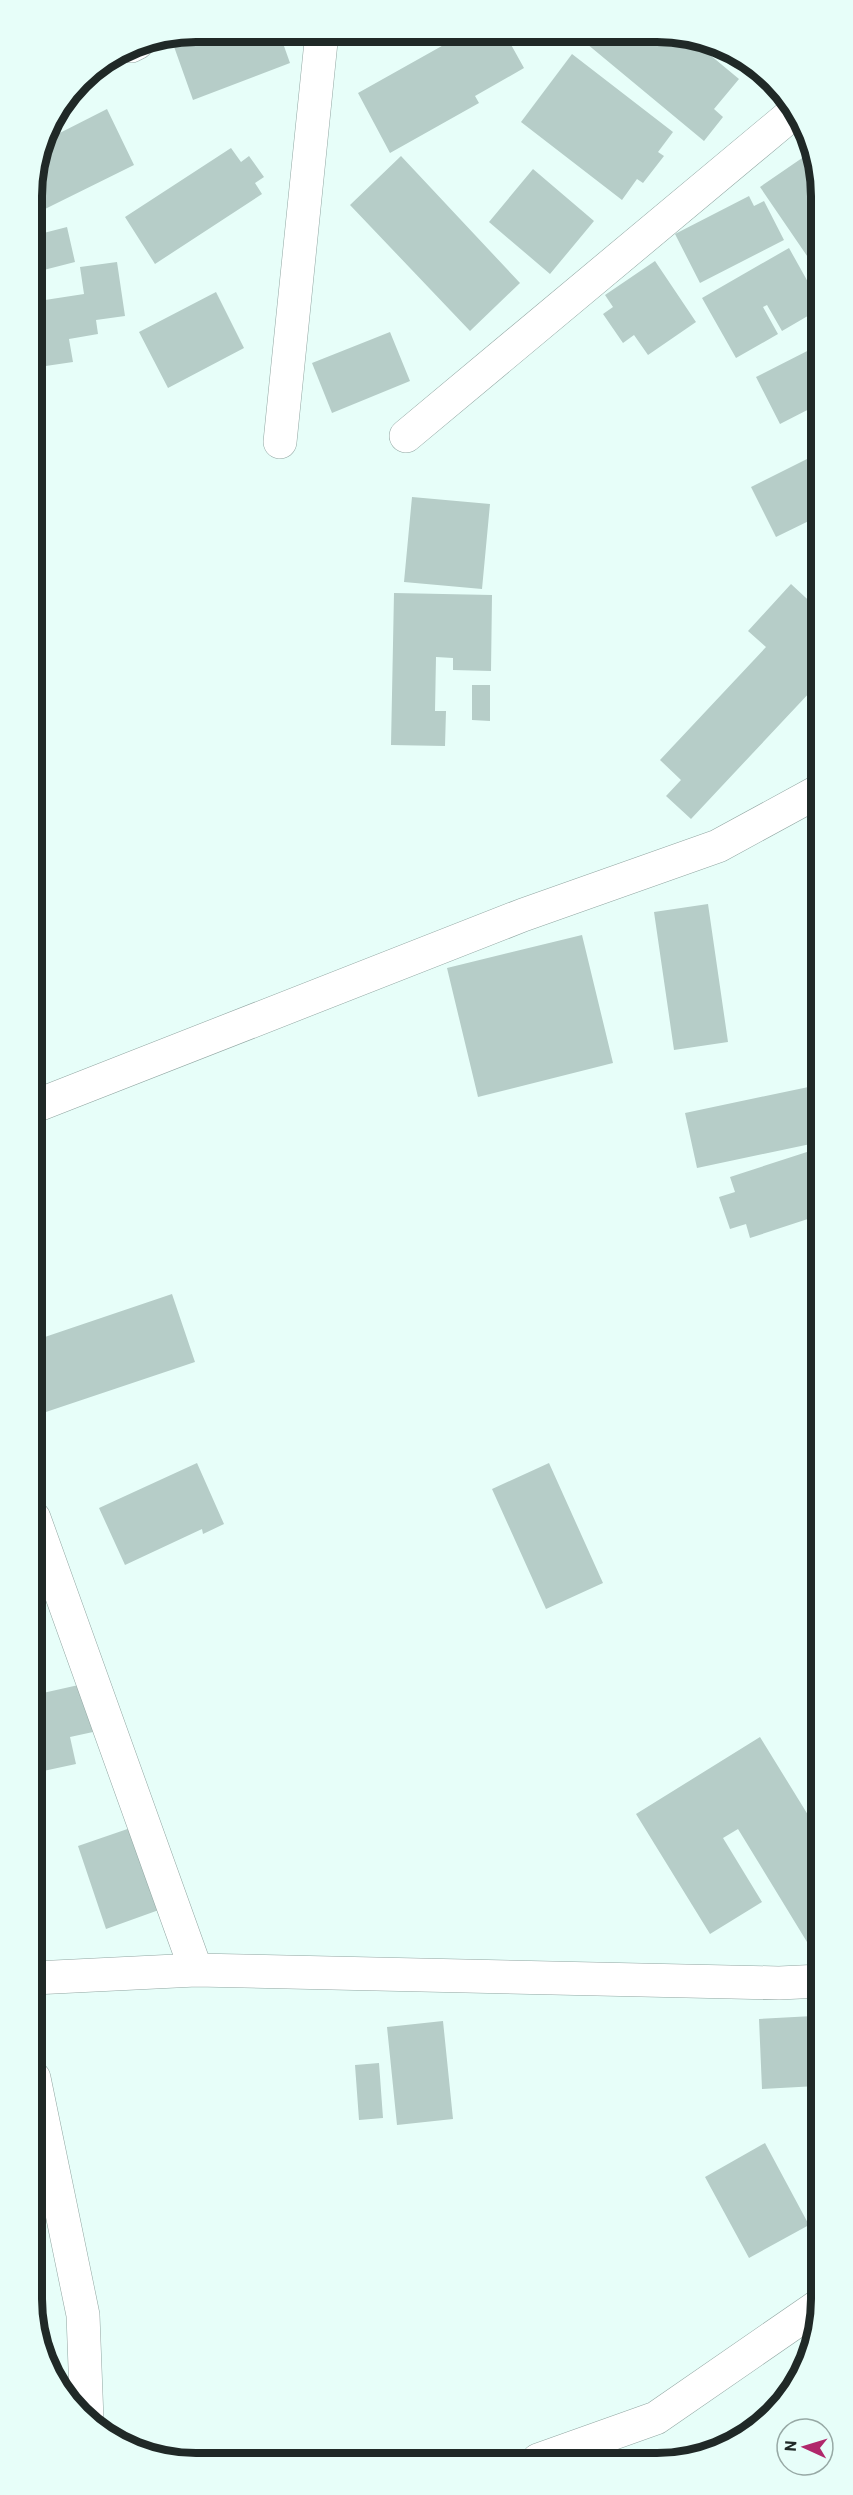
<svg xmlns="http://www.w3.org/2000/svg" width="853" height="2495" viewBox="0 0 853 2495" font-family="Barlow,sans-serif">
<rect width="100%" height="100%" fill="#e7fef9"/>
<!-- building -->
<path fill="#b6cdc8" d="M196,32H279L290,63L193,100L172,41Z
M465,33L505,34L524,68L475,96L479,103L390,153L358,93Z
M575,34L686,35L739,79L714,109L723,117L704,141Z
M572,54L673,132L658,152L664,156L643,183L637,179L622,200L521,122Z
M107,109L134,165L45,209L33,182L44,141Z
M231,148L241,162L249,156L264,177L255,183L262,194L155,264L125,217Z
M401,156L520,283L470,331L350,205Z
M805,156L818,175V272L760,187Z
M533,169L594,221L550,274L489,222Z
M749,196L754,206L764,201L784,240L700,283L675,234Z
M67,227L75,262L32,273V236Z
M789,248L818,300V310L782,331L767,305L763,307L778,334L736,358L702,298Z
M655,261L696,322L648,355L634,335L623,343L603,314L613,307L605,295Z
M117,262L125,316L96,320L98,334L69,339L73,362L32,368V302L84,294L80,267Z
M216,292L244,348L168,388L139,332Z
M390,332L410,381L332,413L312,363Z
M819,345V404L780,424L756,377Z
M819,453V516L776,537L751,487Z
M412,497L490,504L482,589L404,582Z
M791,584L819,610V697L812,690L691,819L666,796L681,780L660,760L766,647L748,631Z
M394,593L492,595L491,671L453,670V658L436,657L435,711H446L445,746L391,745Z
M472,685H490V721L472,720Z
M708,904L728,1042L674,1050L654,912Z
M582,935L613,1063L478,1097L447,968Z
M818,1085L820,1142L697,1168L685,1113Z
M810,1151L820,1181V1215L750,1238L746,1224L730,1229L719,1197L735,1192L730,1177Z
M172,1294L195,1362L34,1416L33,1341Z
M197,1463L224,1524L203,1534L202,1529L125,1565L99,1508Z
M549,1463L603,1583L546,1609L492,1489Z
M83,1684L93,1732L70,1737L76,1764L34,1773V1695Z
M760,1737L821,1836V1959L818,1960L738,1829L723,1838L762,1902L710,1934L636,1814Z
M142,1824L170,1906L106,1929L78,1846Z
M813,2016L817,2086L762,2089L759,2019Z
M443,2021L453,2119L397,2125L387,2027Z
M379,2063L383,2118L359,2120L355,2065Z
M765,2143L809,2225L749,2258L705,2177Z"/>
<g fill="none" stroke-linecap="round" stroke-linejoin="round">
<defs>
<path id="street" d="M131,46L137,43
M406,436L792,114
M280,442L322,32
M33,1107L523,915L718,846L819,791
M34,1518L196,1970
M34,1978L196,1970L779,1983L821,1981
M34,2078L83,2315L87,2420
M538,2460L656,2418L821,2304"/>
</defs>
<!-- street casing -->
<use href="#street" stroke="#91a6a2" stroke-width="34"/>
<!-- street -->
<use href="#street" stroke="#fff" stroke-width="33"/>
</g>
<!-- crop -->
<path d="M0 0H853V2495H0ZM196 42H657A154 154 0 0 1 811 196V2299A154 154 0 0 1 657 2453H196A154 154 0 0 1 42 2299V196A154 154 0 0 1 196 42Z" fill="#e7fef9" fill-rule="evenodd"/>
<path fill="none" stroke="#202927" stroke-width="8" d="M196 42H657A154 154 0 0 1 811 196V2299A154 154 0 0 1 657 2453H196A154 154 0 0 1 42 2299V196A154 154 0 0 1 196 42Z"/>
<!-- north arrow -->
<g transform="translate(805 2447) rotate(274)"><circle r="28" fill="#e7fef9" stroke="#97a9a5" stroke-width="1.5"/>
<path d="M0-4.5L10 22L0 15L-10 22Z" fill="#b0286b"/>
<text y="-9" font-size="16" font-weight="bold" text-anchor="middle" fill="#202927">N</text>
</g>
</svg>
